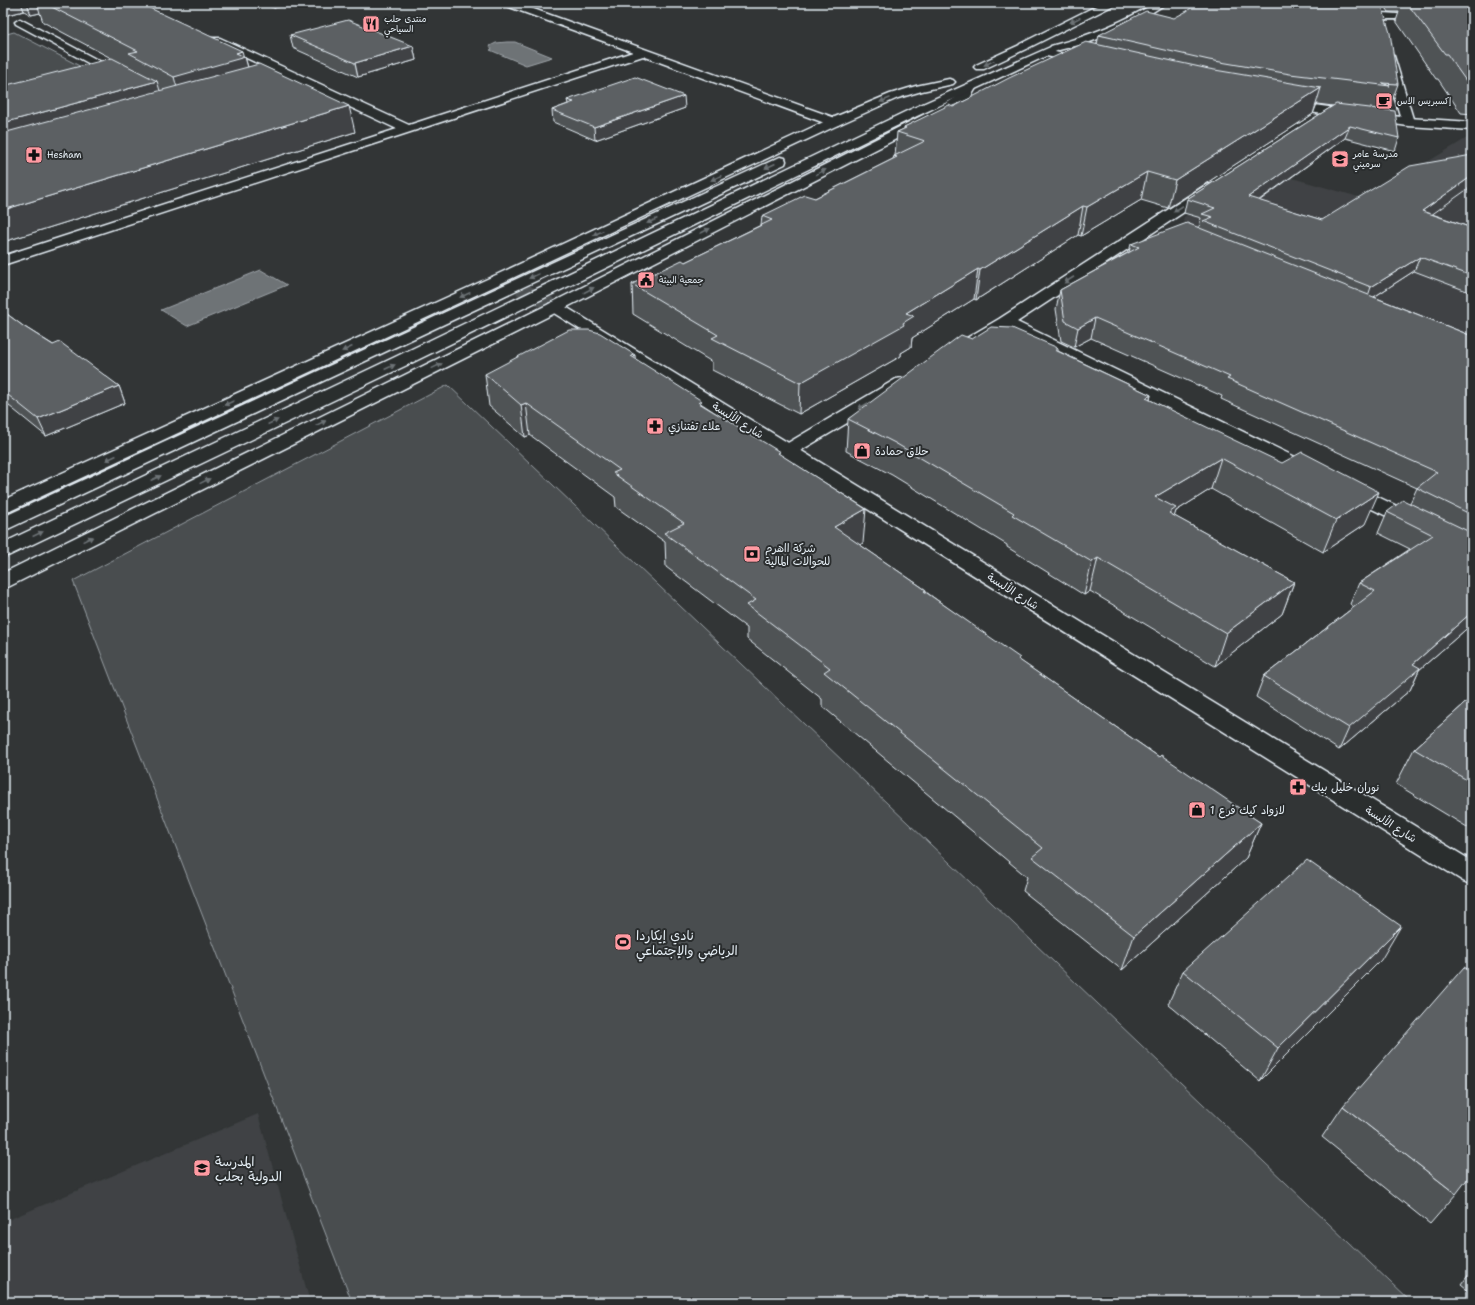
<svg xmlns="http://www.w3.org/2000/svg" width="1475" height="1305" viewBox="0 0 1475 1305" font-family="'Shantell Sans','Playpen Sans Arabic',sans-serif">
<rect width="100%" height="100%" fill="#323536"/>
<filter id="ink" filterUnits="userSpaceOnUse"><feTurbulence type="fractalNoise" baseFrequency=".025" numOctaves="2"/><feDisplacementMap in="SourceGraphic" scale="8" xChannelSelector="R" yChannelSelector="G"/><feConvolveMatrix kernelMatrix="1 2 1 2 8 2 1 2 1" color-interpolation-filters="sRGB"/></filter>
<g filter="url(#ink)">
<!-- built -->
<path fill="#3f4244" d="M1472,135V342L1188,228L1183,221L1184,217L1254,167L1366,199Z
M258,1114L310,1302H3V1222Z"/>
<!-- green -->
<path fill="#494d4f" stroke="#989fa4" d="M14,32L95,74L3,99V35Z
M448,385L1411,1302H352L73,581Z"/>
<!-- water -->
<path fill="#6e7376" stroke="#9fa5aa" d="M507,42H515L552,57L526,65L490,50L492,49L490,46L496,43Z
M261,270L287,285L187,326L161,310Z"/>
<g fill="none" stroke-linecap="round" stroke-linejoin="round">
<!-- secondary-tunnel -->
<path stroke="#4d5153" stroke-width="14" stroke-dasharray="14 7" stroke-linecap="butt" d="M501,278L555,307"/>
<defs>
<path id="street" d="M503,3H517L838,119L840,122L838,125H830L643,56L3,265V256L397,129L292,80L260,88L256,87L254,85L256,83L283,75L212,42L211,40L212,38H220L409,125L633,52L504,5Z
M1327,3H1337L1334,8L1339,10L1397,14L1404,13L1388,3H1401L1413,9L1415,15L1414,17C1399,21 1332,20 1323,9Z
M20,19L124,74L126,76L124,78H116L16,24L15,22Z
M1388,53L1394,56L1414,122L1412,125H1404L1402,122L1382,56Z
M1211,184L1216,185L1218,188L1216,191L1017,322L1322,470L1324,474L1322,478L1315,480L1308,478L1006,328C994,335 979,349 965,345L963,342L965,339L999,319L1206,185Z
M902,378L908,379L911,383L908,387L793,455L787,456L781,455L778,451L781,447L896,379Z
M1348,484L1355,486L1472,542V556L1465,554L1341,494L1338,490L1341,486Z"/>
<path id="secondary" d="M1046,50L1091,60L1093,62L1087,65L1042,55L1041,53Z
M1285,101L1408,118L1472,122V130L1408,126L1281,108L1279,105L1281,102Z
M555,302L561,304L1472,861V885L1463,881L549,310L547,307L549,304Z"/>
<path id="primary" d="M1102,3H1115L1114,5L1028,48H1020L1019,46L1020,44Z
M1155,3H1167L1140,20L1114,33L1087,43L1055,51L1050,48L1051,46C1088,36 1122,23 1155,3Z
M949,79L953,80L955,82L953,84L922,91L898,98L838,125L506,281L10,511L3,513V500L496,275L830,119L890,94L916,86Z
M970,85L974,86L976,88L970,98L955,109L561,310L10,586L3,588V573L549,304L947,103L961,94L966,86Z"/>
<path id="highway" d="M1024,43L1029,46L1028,48L984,69H976L974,67L976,65Z
M1055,45L1060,48L1059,50L917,116L405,366L10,555L3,557V543L393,358L909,110Z
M780,157L785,158L786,161L785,164L10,528L3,530V517Z"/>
</defs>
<!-- street casing -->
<use href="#street" stroke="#e8f1f8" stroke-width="3"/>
<!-- secondary casing -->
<use href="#secondary" stroke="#e8f1f8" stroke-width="3"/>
<!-- primary casing -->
<use href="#primary" stroke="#e8f1f8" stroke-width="3"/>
<!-- highway casing -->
<use href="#highway" stroke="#e8f1f8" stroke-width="3"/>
<!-- street -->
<use href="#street" fill="#2a2d2e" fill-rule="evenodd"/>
<!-- secondary -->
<use href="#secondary" fill="#2a2d2e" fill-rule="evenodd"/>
<!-- primary -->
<use href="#primary" fill="#2a2d2e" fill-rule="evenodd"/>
<!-- highway -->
<use href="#highway" fill="#2a2d2e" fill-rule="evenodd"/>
</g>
<!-- wall -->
<path fill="#4f5355" stroke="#e8f1f8" d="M3,3H139L245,57L248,67L355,132L3,242L111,58L43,22L40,13L31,15L24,11L3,16Z
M259,3H294L274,8Z
M1383,3H1472V114L1461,113L1438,79H1436L1396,21L1399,12H1389Z
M290,35L413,46L416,60L358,77L293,48Z
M1099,35L1398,84L1389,109H1382V110L1399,138L1395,151L1345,138L1259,201L1322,220L1432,214L1472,228V293L1414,271L1374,297L1472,336V624L1419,670L1410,690L1339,750L1256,697L1264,676L1354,607L1350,604L1359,583L1410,549L1378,533L1387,512L1410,503L1417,488L1221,399L1222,396L1091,338L1074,347L1061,341L1056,309L1060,290L1129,252L1131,244L1199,227L1201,218L1184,213L1187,199L1333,106L1317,104L1313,114L1168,208L1141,200L1081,236L1078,235L984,295L976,300L974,299L912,338L911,347L901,353V356L799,414L712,370V362L633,314L632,284L685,262L761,225L762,216L815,198L893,159L894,156H895L897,132L904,129V127L1097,44Z
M567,100L685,108L595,140L553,122L552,110L568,104Z
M3,311L23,326L119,386L125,403L46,436L3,401Z
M972,339L1058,348V351L1151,395L1150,400L1365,524L1323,552L1211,489L1176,511L1174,516L1294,582L1282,614L1215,666L1090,591L1084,595L1007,547V545L892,475L846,451L848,419Z
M635,359L702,404L780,455L863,543L860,545L926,590V592L1019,660L1159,757L1261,823L1246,858L1122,970L1023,891L1027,877L822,706V699L747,639V628L666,567L665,542L616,507L615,497L530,435L525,437L489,406L485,374Z
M1472,697V830L1396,784L1414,749Z
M1381,960L1260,1081L1168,1004L1183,971Z
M1343,1106L1456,1194L1430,1224L1322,1137Z
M1472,1270V1294L1461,1285Z"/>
<!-- shaded-wall -->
<path fill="#404345" stroke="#e8f1f8" d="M3,3H21L24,11L3,16Z
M27,3H37L40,13L31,15Z
M272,3H294L274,8Z
M413,46L416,60L358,77L355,63Z
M242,51L244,58L245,57L252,82L181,102L174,77L236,53Z
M157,81L165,107L3,152V123Z
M1321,88L1313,114L1168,208L1175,180Z
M684,96L685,108L595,140L594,127Z
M349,106L355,132L3,242V210Z
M1350,126L1345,138L1244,211L1248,197Z
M1147,172L1141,200L1081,236L1087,207Z
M1472,176V186L1417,225L1422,211Z
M1083,206L1078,235L976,300L980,270Z
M1420,257L1414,271L1366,302L1371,287Z
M978,269L974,299L912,338L911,347L901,353V356L799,414L800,383L903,323L906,313Z
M1095,318L1091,338L1074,347L1078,328Z
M635,355L637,386L631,356Z
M119,386L125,403L46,436L38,419Z
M1151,395L1143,426L1146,398Z
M526,403L530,435L525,437L521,405Z
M1221,458L1211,489L1176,511L1167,540L1155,497Z
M1379,492L1365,524L1323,552L1336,520Z
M866,509L863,543L832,561L834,527Z
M1098,558L1090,591L1084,595L1092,562Z
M1294,582L1282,614L1215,666L1226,633Z
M1472,612V624L1419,670L1410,690L1339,750L1349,728L1413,664Z
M1261,823L1246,858L1122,970L1134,936Z
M1401,926L1381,960L1260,1081L1278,1048Z"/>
<!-- building -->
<path fill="#5c6063" stroke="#e8f1f8" d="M44,3H139L242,51L236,53L245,57L174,77L129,53L138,51Z
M1197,3H1381L1390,33L1398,84L1382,83L1390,86L1290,74L1209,60L1099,35L1146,11L1174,18L1187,11Z
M1407,3H1472V88H1471L1447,54H1445Z
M348,20L413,46L355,63L290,35Z
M1086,42L1209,69L1321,88L1175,180L1147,172L1087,207L1083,206L988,265L980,270L978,269L906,313L914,316L903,323L904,325L800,383L712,338L718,335L632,284L682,260L685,262L772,220L762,216L805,195L815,198L897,157L894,156L925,141L897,132L906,128L904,127L949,105L953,107L1009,78Z
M112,58L157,81L3,123V86Z
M259,64L349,106L3,210V133Z
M635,77L684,96L594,127L552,110L574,102L567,100Z
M1336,104L1395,111L1399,138L1350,126L1248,197L1322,220L1410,166L1472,155V176L1422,211L1472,228V276L1420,257L1371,287L1203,221L1213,217L1202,214L1215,208L1187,199Z
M1187,223L1472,336V515L1417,488L1437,472L1227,379L1230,377L1095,318L1078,328L1065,321L1060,290L1139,247L1131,244Z
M3,311L23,326L53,345L60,342L119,386L38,419L3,391Z
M991,327L1012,328L1058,348L1055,350L1151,395L1146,398L1282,463L1302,452L1379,492L1336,520L1221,458L1155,497L1176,508L1169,513L1294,582L1226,633L1098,558L1092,562L1012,515L1014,513L895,443L848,419L961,335L972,339Z
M569,330H589L600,333L635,355L631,356L702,401L699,403L780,452L778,453L866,509L834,527L926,590L924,591L1020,658L1018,659L1159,757L1161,755L1261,823L1134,936L1032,857L1043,848L824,672L830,668L747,605L756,600L664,533L684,523L613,473L620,470L526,403L521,405L485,374Z
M1403,500L1472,533V612L1413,664L1420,668L1349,728L1264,676L1375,591L1359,583L1433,535L1387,512Z
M1472,697V783L1414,749Z
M1307,860L1401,926L1278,1048L1183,971Z
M1464,967L1472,972V1173L1456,1194L1343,1106Z"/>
<!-- one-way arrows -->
<defs><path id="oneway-solid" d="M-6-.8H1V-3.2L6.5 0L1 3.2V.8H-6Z"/></defs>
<g fill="#6c7275">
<use href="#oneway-solid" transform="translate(1075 20) rotate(154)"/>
<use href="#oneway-solid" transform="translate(989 63) rotate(154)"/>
<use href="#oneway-solid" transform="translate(885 100) rotate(157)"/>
<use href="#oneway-solid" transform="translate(770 166) rotate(155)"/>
<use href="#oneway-solid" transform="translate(821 172) rotate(-27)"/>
<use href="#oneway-solid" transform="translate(716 178) rotate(155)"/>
<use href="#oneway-solid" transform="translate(1178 209) rotate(147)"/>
<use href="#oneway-solid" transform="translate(652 221) rotate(155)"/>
<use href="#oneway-solid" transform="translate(705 231) rotate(-27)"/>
<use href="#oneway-solid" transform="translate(598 233) rotate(155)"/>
<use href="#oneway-solid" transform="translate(534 276) rotate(155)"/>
<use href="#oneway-solid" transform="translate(1069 280) rotate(147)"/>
<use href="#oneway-solid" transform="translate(589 290) rotate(-27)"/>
<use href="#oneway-solid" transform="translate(465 295) rotate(155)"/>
<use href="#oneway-solid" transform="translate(347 349) rotate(155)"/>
<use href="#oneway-solid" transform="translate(437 366) rotate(-26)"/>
<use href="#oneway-solid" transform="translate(390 367) rotate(-25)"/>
<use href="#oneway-solid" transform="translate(229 403) rotate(155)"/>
<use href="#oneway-solid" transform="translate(863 406) rotate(149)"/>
<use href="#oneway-solid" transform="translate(273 422) rotate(-25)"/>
<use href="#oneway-solid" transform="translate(321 423) rotate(-26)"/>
<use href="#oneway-solid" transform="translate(111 458) rotate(155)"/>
<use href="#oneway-solid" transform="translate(156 478) rotate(-25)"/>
<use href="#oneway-solid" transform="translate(205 481) rotate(-26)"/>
<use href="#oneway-solid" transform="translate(38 534) rotate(-25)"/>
<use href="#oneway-solid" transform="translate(88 539) rotate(-26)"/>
</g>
</g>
<!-- icons -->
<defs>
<symbol id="restaurant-square" viewBox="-11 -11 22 22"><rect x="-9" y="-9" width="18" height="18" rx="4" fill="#ff9aa2" stroke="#2a2d2e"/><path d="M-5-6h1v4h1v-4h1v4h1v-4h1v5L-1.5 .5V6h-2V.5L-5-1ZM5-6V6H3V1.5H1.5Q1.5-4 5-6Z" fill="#111"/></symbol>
<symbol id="cafe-square" viewBox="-11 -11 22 22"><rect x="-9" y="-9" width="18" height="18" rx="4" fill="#ff9aa2" stroke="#2a2d2e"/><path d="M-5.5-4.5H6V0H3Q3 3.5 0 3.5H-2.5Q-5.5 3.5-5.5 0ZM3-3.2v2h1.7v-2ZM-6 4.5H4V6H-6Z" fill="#111"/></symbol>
<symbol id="pharmacy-square" viewBox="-11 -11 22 22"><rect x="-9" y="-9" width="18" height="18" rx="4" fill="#ff9aa2" stroke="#2a2d2e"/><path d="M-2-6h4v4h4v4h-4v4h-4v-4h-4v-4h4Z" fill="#111"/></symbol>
<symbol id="school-square" viewBox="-11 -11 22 22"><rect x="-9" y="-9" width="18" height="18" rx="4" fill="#ff9aa2" stroke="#2a2d2e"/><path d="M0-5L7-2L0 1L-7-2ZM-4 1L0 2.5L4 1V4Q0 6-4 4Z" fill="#111"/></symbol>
<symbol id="civic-square" viewBox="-11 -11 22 22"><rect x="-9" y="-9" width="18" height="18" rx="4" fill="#ff9aa2" stroke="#2a2d2e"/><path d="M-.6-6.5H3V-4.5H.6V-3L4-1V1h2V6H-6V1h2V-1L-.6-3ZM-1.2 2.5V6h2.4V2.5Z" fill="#111"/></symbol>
<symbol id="shop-square" viewBox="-11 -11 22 22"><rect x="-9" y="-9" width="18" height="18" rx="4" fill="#ff9aa2" stroke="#2a2d2e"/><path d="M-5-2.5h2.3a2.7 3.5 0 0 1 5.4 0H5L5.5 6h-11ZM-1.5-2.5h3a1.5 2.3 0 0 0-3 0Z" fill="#111"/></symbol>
<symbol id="bank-square" viewBox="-11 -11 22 22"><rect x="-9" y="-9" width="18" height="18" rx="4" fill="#ff9aa2" stroke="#2a2d2e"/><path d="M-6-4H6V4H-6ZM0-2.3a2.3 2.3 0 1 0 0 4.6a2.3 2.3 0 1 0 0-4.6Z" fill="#111"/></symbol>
<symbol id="stadium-square" viewBox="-11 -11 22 22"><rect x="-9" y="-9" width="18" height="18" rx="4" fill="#ff9aa2" stroke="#2a2d2e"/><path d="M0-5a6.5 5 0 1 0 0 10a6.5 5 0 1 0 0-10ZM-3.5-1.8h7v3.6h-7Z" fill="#111"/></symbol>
</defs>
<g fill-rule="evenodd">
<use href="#restaurant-square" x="361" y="14" width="20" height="20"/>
<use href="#cafe-square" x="1374" y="91" width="20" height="20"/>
<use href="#pharmacy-square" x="24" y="145" width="20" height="20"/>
<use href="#school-square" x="1330" y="149" width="20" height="20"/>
<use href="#civic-square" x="636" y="270" width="20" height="20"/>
<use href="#pharmacy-square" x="645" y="416" width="20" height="20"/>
<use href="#shop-square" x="852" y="441" width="20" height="20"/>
<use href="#bank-square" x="742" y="544" width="20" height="20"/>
<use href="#pharmacy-square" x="1288" y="777" width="20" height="20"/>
<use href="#shop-square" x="1187" y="800" width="20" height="20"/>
<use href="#stadium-square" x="613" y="932" width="20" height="20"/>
<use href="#school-square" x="192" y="1158" width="20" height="20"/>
</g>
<g text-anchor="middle" stroke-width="4" stroke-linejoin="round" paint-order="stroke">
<!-- far-poi labels -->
<g font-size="9" fill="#e8f1f8" stroke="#2a2d2e" text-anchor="start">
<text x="384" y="22">منتدى حلب<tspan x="384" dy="10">السياحي</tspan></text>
<text x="1397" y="104">إكسبريس الاس</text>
<text x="1353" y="157">مدرسة عامر<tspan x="1353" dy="10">سرميني</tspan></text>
<text x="47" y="158">Hesham</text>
<text x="659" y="283">جمعية البيئة</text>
</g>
<!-- street labels -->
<g font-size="11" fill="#e8f1f8" stroke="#2a2d2e">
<text transform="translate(738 420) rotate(32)" y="4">شارع الألبسة</text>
<text transform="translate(1013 591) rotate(32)" y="4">شارع الألبسة</text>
<text transform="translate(1391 824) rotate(32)" y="4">شارع الألبسة</text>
</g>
<!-- poi labels -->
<g font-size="11" fill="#e8f1f8" stroke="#2a2d2e" text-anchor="start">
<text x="668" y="430">علاء تفتنازي</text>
<text x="875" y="455">حلاق حمادة</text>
<text x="765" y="552">شركة ااهرم<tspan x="765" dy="13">للحوالات المالية</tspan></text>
<text x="1311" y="791">نوران خليل بيك</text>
<text x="1210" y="814">لازواد كيك فرع 1</text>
</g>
<!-- near-poi labels -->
<g font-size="13" fill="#e8f1f8" stroke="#2a2d2e" text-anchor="start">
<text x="636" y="940">نادي إيكاردا<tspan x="636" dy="15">الرياضي والإجتماعي</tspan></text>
<text x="215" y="1166">المدرسة<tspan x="215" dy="15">الدولية بحلب</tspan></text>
</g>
</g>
<!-- margin -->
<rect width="1475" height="1305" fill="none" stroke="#2a2d2e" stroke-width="16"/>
<rect x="8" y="8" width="1459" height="1289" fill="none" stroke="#e8f1f8" stroke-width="1.5" filter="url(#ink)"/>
</svg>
